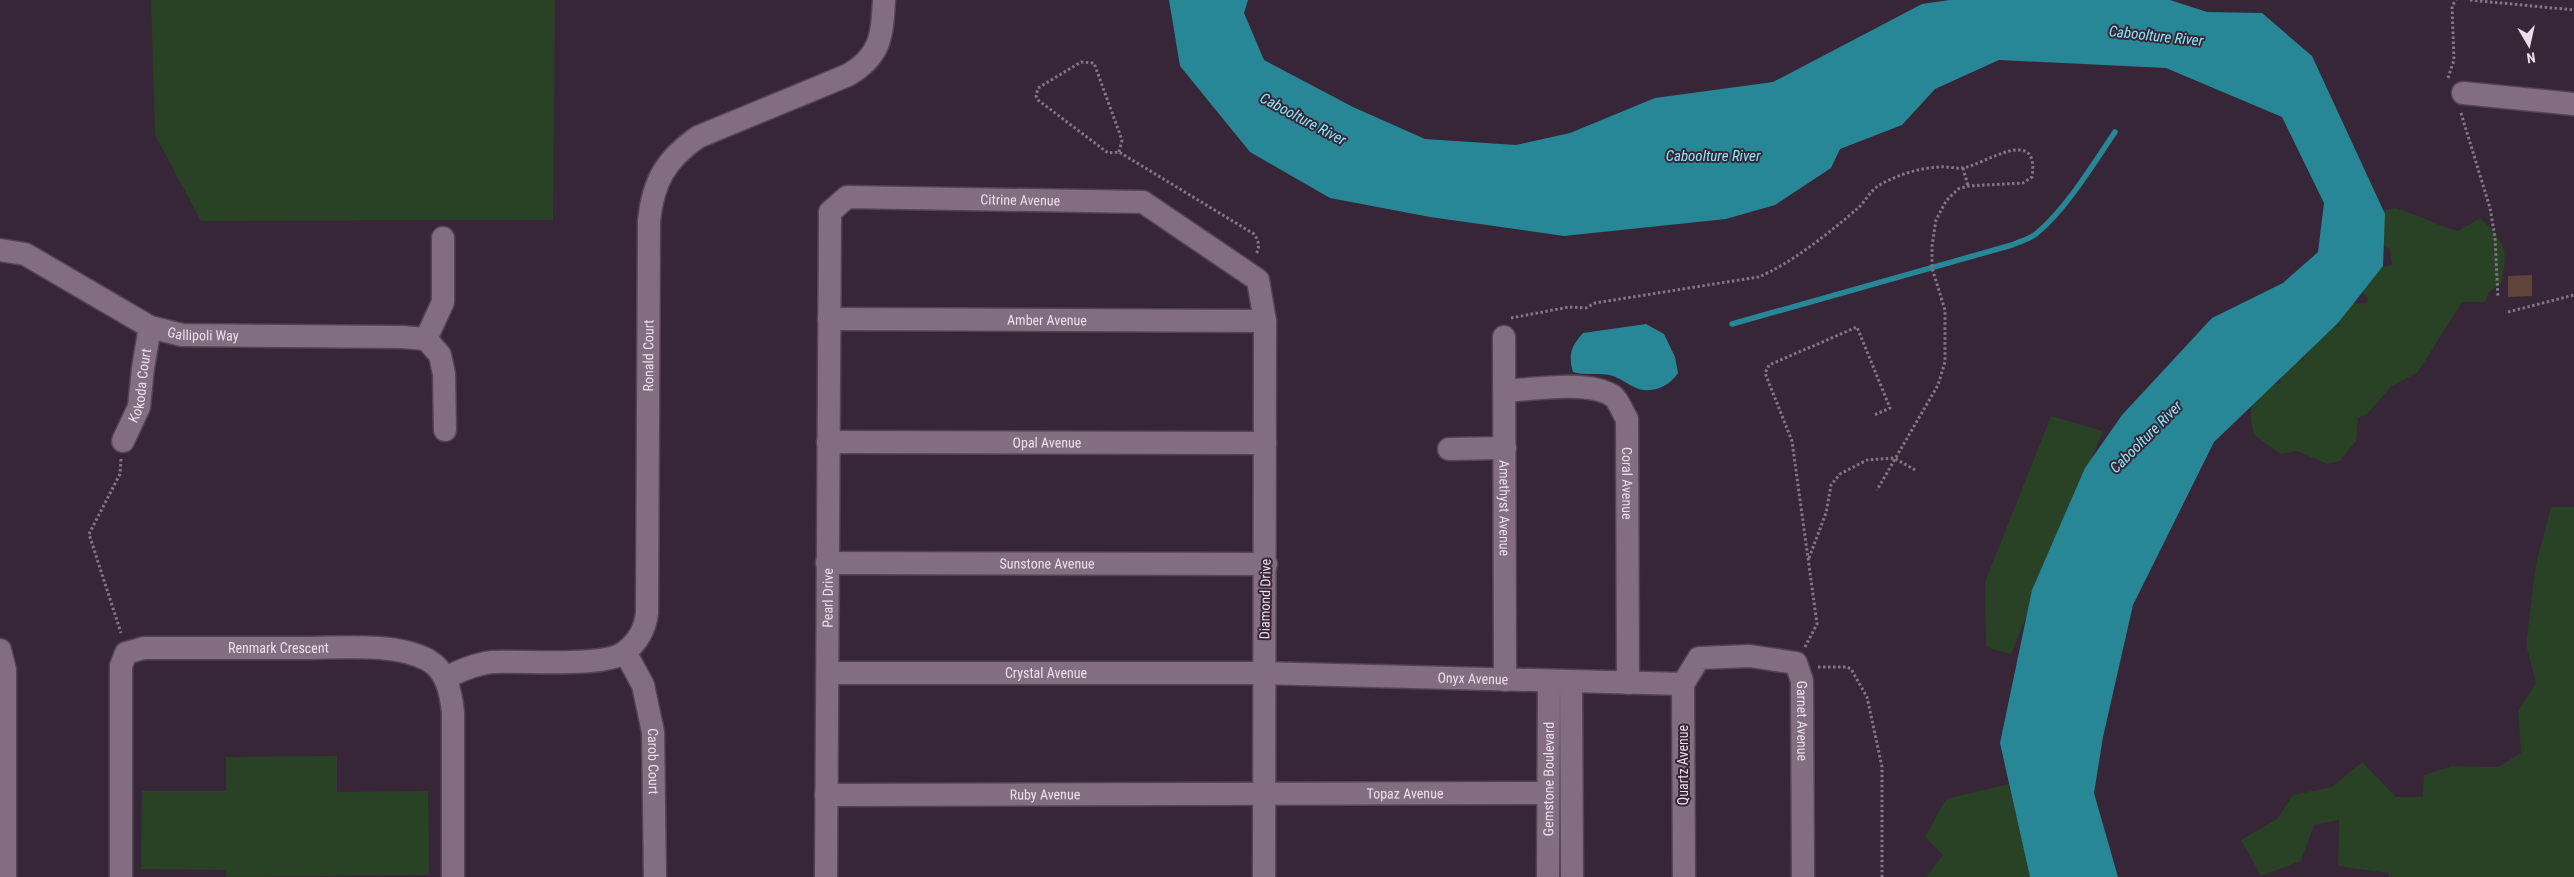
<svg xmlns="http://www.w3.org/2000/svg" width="2574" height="877" viewBox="0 0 2574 877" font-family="'Roboto Condensed',sans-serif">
<rect width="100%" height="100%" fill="#372637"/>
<!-- green -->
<path fill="#294124" d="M151,0H555L553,220L201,221L155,135Z
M2395,208C2417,214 2436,225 2458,231L2480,218C2507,244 2508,248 2501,284L2489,292L2485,302H2462L2418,372L2391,387L2367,414L2358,418L2356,441L2340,461L2327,464L2297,451L2281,454L2254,435C2248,409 2249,403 2269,384H2280L2282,367L2290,359L2304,361V347L2321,330L2340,326L2336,316L2347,304L2367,303L2368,298L2357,288L2369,269L2392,265L2390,249L2366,232L2371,213Z
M2051,416L2103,431L2011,654L1986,647L1985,582Z
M2551,507H2574V877H2389L2388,873L2338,866L2339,820L2314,825L2301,861L2261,876L2241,840L2277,819L2293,795L2332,787L2362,762L2396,797H2423L2424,775L2452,766L2498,767L2521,753L2518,711L2536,683L2526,644L2536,564Z
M337,756V792L428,791L429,875L226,877V870L141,869L142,791H226V757Z
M2009,784L2030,877H1926L1943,855L1925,837L1946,799Z"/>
<!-- water -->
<path fill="#278797" d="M1169,0H1248L1244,13L1264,60L1353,107L1425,139L1516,145L1570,133L1655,98L1773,82L1922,4L1950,0H2170L2207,12L2262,13L2312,56L2385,214L2383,266L2338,323L2214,442L2133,605L2103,737L2094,793L2118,877H2030L2000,743L2032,590L2085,468L2122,415L2212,318L2283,283L2318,252L2324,203L2282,117L2166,68L1999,60L1935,89L1902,125L1840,149L1831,168L1775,205L1726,219L1564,236L1430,217L1330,198L1250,152L1180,66Z
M1646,324L1664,334L1675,357L1678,373C1669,387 1650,395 1634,387C1627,384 1620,378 1613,376C1600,372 1586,376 1573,372C1568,354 1571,347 1583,333Z"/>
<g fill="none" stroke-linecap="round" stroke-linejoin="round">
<!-- stream -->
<path stroke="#278797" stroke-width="5.5" d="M1732,324L2012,245C2020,241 2031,239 2037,233C2066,209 2094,163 2115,132"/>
</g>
<!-- building -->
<path fill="#5e443b" d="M2532,275V296L2508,297V276Z"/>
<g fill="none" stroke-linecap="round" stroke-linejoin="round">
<defs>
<g id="minor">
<path d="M2463,93L2574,104"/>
<path id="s1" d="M0,250L25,254L150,327L182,335L402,337L426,339L440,355L444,374L445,430"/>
<path id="s2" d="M829,319L1265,321"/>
<path id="s3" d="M1504,337L1505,680"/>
<path d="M426,339L443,302V238"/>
<path id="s4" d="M1506,391C1534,389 1589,380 1613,396C1619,401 1623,413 1627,419L1628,683"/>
<path id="s5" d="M123,441L139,407L143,368L150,327"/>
<path id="s6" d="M828,442L1265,443"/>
<path d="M1449,449L1505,448"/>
<path id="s7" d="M827,563L1266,564"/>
<path d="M0,650L5,670V877"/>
<path id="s8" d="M625,652L643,685L653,732L655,877"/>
<path id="s9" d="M828,673H1263L1683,684"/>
<path id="s10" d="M445,678C460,671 475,664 492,662C522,660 604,668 625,652C639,641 645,629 647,613L649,221C653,182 665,160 698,137L848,75C881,56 882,36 884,0"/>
<path d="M1571,682L1572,877"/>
<path id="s11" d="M826,795L1548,793"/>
<path id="s12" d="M121,877V666L126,653L144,648H163C210,648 257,648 304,648C340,648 395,642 428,660C447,671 451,693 453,713V877"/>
<path id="s13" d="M826,877L830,212L847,197L1143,202L1258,280L1265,321L1264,877"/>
<path id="s14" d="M1548,877L1549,682"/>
<path id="s15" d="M1684,877L1683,684L1699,658L1750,656L1796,663L1802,681L1803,877"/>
</g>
</defs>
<!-- minor casing -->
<use href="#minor" stroke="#534454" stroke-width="25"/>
<!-- path -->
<path stroke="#847684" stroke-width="3" stroke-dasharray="2.5 2.5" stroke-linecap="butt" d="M2470,0L2574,10
M2448,78L2454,60L2452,6L2456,0
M2461,113L2490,208L2495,237L2498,298
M1119,152L1122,140L1094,63L1081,62L1038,88L1036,96L1038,100L1108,153L1119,152L1254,234C1259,241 1260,247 1256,254
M1963,168L1968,186
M2508,312L2574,295
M1511,318L1569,307L1586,308L1595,303L1758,277C1788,266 1833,230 1858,208C1865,202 1870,191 1878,186C1896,175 1919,168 1939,167C1947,166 1955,169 1962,168C1983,166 2040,123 2032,177L2023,183L1968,186L1958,189L1946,201L1936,220L1932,246V268L1945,310V362L1938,385L1877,490
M121,459L120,474L89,534L121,633
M1809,558L1826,513L1831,485L1840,474L1867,460L1894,458L1917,471
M1805,647L1817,624L1792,441L1765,373L1769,365L1857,327L1890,408L1874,415
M1818,667H1847L1851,669L1867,697L1882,767V877"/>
<!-- minor -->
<use href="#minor" stroke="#826d81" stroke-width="22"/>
</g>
<g text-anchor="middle" stroke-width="4" stroke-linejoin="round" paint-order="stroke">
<!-- street labels -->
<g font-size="14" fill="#ebdfeb" stroke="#372637">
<text dy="5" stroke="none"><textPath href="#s13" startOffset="861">Citrine Avenue</textPath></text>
<text dy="5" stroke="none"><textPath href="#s2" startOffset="218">Amber Avenue</textPath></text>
<text dy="5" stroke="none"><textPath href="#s1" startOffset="224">Gallipoli Way</textPath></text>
<text dy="5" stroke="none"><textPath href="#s10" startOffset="488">Ronald Court</textPath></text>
<text dy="5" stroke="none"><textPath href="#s5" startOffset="59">Kokoda Court</textPath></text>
<text dy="5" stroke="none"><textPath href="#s6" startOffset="219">Opal Avenue</textPath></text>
<text dy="5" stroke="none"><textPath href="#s4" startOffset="200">Coral Avenue</textPath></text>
<text dy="5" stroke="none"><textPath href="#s3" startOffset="171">Amethyst Avenue</textPath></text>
<text dy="5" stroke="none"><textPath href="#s7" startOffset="220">Sunstone Avenue</textPath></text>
<text dy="5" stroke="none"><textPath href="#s13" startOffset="279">Pearl Drive</textPath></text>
<text transform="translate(1265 599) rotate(-89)" y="5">Diamond Drive</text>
<text dy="5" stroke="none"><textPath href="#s12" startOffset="378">Renmark Crescent</textPath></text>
<text dy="5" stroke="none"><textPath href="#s9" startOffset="218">Crystal Avenue</textPath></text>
<text dy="5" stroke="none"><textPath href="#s9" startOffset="645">Onyx Avenue</textPath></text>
<text dy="5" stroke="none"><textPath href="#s15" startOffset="380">Garnet Avenue</textPath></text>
<text dy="5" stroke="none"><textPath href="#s8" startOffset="115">Carob Court</textPath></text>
<text transform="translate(1683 765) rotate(-90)" y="5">Quartz Avenue</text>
<text dy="5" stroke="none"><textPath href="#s14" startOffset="98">Gemstone Boulevard</textPath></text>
<text dy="5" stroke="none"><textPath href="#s11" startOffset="579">Topaz Avenue</textPath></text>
<text dy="5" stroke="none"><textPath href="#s11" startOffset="219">Ruby Avenue</textPath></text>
</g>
<!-- water labels -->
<g font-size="15" font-style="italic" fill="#88e9fb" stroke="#372637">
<text transform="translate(2156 36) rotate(6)" y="5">Caboolture River</text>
<text transform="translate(1303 119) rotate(28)" y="5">Caboolture River</text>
<text x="1713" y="161">Caboolture River</text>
<text transform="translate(2146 437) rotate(-45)" y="5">Caboolture River</text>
</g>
</g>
<!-- north arrow -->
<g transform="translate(2529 45) rotate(171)" stroke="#372637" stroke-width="4" paint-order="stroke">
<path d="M0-4L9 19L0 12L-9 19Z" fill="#ebdfeb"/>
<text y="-8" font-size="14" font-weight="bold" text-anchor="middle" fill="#ebdfeb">N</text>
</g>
</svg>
